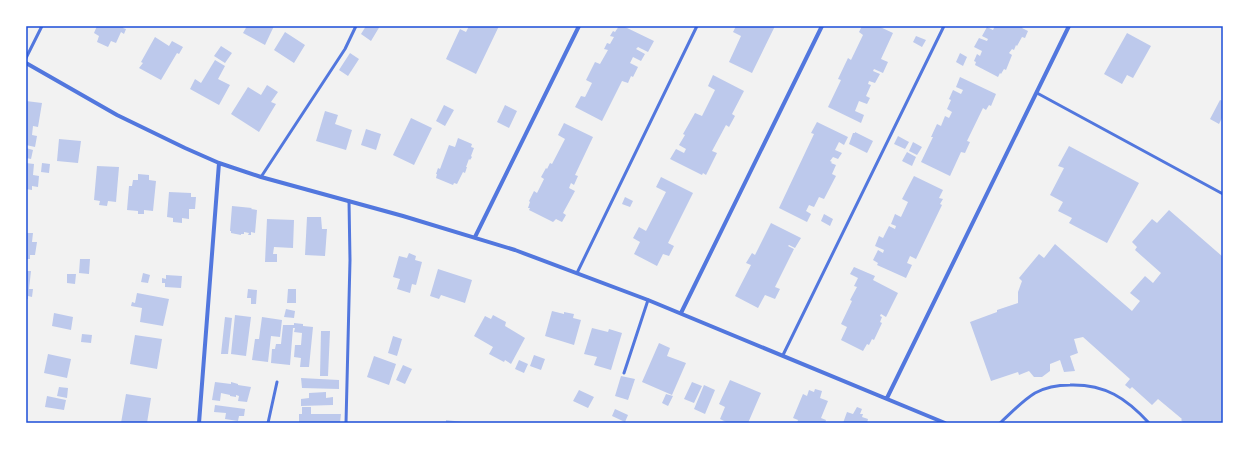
<svg xmlns="http://www.w3.org/2000/svg" width="1249" height="449" viewBox="0 0 1249 449" font-family="Inter,sans-serif">
<rect width="100%" height="100%" fill="#f2f2f2"/>
<!-- building -->
<path fill="#bdc9ec" d="M97,26H124L123,28L126,29L124,34L121,32L116,43L111,41L108,47L97,42L99,36L94,33Z
M247,26H274L265,45L243,33Z
M366,26H380L371,41L361,34Z
M469,26H499L476,74L446,59L460,29L466,32Z
M619,26H623L654,41L648,52L638,47L636,49L645,54L641,61L633,57L630,63L638,67L633,77L631,76L628,83L622,81L602,121L575,107L581,96L585,97L592,83L586,80L595,62L600,64L608,50L604,49L607,43L610,44L614,37L610,36L613,31L615,32Z
M736,26H775L752,73L729,62L741,36L733,32Z
M862,26H878L893,33L881,59L888,62L883,73L874,69L873,71L880,74L875,83L869,81L868,84L871,85L866,96L870,98L867,104L859,101L855,111L864,115L861,123L828,107L841,80L838,79L848,58L851,60L863,35L859,32Z
M995,26H1023L1022,28L1028,31L1025,38L1022,37L1017,46L1016,45L1014,50L1012,49L1009,53L1012,55L1006,70L1004,69L1001,74L1000,73L998,77L975,65L976,62L974,61L977,54L980,56L982,51L974,47L979,38L987,41L988,39L982,36L987,27L993,30Z
M285,32L305,45L294,63L274,50Z
M1127,33L1151,46L1133,78L1127,75L1122,84L1104,74Z
M916,36L926,40L922,47L913,42Z
M155,37L169,46L172,41L183,47L179,54L177,53L161,80L139,68L143,63L141,62Z
M221,46L232,53L225,63L214,56Z
M350,53L359,59L348,76L339,70Z
M960,53L967,57L963,66L956,62Z
M215,60L225,66L218,79L230,85L219,105L190,89L195,79L201,83Z
M713,75L744,91L732,114L735,116L729,127L726,125L712,151L717,153L706,175L703,173L702,175L670,159L676,149L684,153L686,149L679,145L685,135L683,134L695,113L702,116L715,90L708,86Z
M960,77L996,94L991,106L989,105L986,110L983,108L967,141L970,142L965,153L961,152L950,176L921,162L933,137H931L937,124L941,126L945,116L949,118L952,112L947,109L951,100L949,99L953,90L961,94L963,90L956,87Z
M267,85L278,92L271,102L276,104L259,132L231,114L248,87L261,95Z
M1220,100L1223,101V116L1219,124L1210,119Z
M26,101L42,103L38,127L33,126L32,135L37,136L35,147L26,145Z
M444,105L454,110L445,126L436,121Z
M505,105L517,111L509,128L497,122Z
M325,111L338,115L335,124L352,130L346,150L316,141Z
M411,118L432,128L414,165L393,155Z
M817,122L848,137L844,145L839,142L835,150L842,153L838,159L833,157L830,161L832,162L831,163L836,165L832,174L836,176L824,199L819,197L814,207L809,205L806,211L811,214L807,222L779,208L814,134L811,133Z
M564,123L593,137L575,175L578,176L574,185L571,183L569,188L575,191L563,213L566,215L562,222L556,219L553,222L529,210L530,208H528L530,202L529,201L534,191L537,193L544,179L541,177L546,168L547,169L550,163L552,164L565,139L558,135Z
M366,129L381,134L376,150L361,145Z
M855,132L873,141L867,153L849,144L853,133H855Z
M898,136L909,142L905,149L894,144Z
M458,138L472,144L471,147L474,148L471,156L472,157L470,160L469,159L466,167H467L465,173L463,172L457,184L454,183L453,185L436,178L437,174H436L438,168L440,169L449,145L455,147Z
M59,139L81,141L78,163L57,161Z
M913,142L922,147L917,155L909,151Z
M1069,146L1139,183L1107,243L1069,223L1072,218L1058,211L1063,202L1050,195L1064,168L1058,166Z
M26,148L33,150L31,159L26,158Z
M907,152L916,157L912,166L902,161Z
M26,163L34,164L33,175L39,176L38,187L32,186V190L26,189Z
M42,163L50,164L49,173L41,172Z
M97,166L119,167L116,202L108,201L107,206L99,205L100,201L94,200Z
M138,174L149,175V180L156,181L153,211L144,210V214H138V211L127,210L129,186H132L133,180H138Z
M914,176L943,190L939,198L943,199L940,204L942,205L916,259L910,256L907,263L912,265L906,278L877,265L878,263L873,260L878,250L883,253L884,250L875,246L879,236L883,238L889,226L895,229L896,226L891,224L895,214L901,217L908,202L902,199Z
M661,177L693,193L668,243L674,246L669,256L663,254L657,266L634,254L640,242L633,238L639,227L646,231L666,192L656,187Z
M169,192L191,193V197H196L195,209H189V219L182,218V223L173,222V218L167,217Z
M625,197L633,201L630,207L622,204Z
M232,206L252,208L251,209L257,210L255,233L251,232V235H248L249,233L244,232V234H241V235L231,233V231H230Z
M1169,210L1223,257V423H1184L1181,420L1182,419L1158,399L1152,405L1132,387L1130,389L1125,385L1130,379L1083,337L1074,339L1078,353L1070,356L1075,371L1064,372L1060,360L1050,364V371L1042,377H1034L1029,371L1019,375L1018,372L991,381L970,322L997,312V310L1018,303V292L1022,281L1019,278L1039,254L1044,258L1055,244L1132,311L1140,301L1130,293L1145,276L1153,283L1161,273L1135,250L1137,247L1132,242L1152,219L1157,223Z
M824,214L833,219L830,226L821,221Z
M307,217H321L322,229H327L325,256L305,255Z
M267,219L294,220L293,248L274,247L273,254H277V262H265Z
M771,223L801,238L795,248L789,245L788,246L794,249L775,287L780,289L775,299L765,295L758,308L735,296L751,265L746,263L752,253L755,255Z
M26,233H33L32,242H37L35,255H30V259H26Z
M409,253L416,256L415,260L422,262L416,285L412,284L410,293L397,289L400,279L393,277L399,256L407,258Z
M80,259H90L89,274L79,273Z
M854,267L875,276L873,280L898,293L886,317L881,314L880,316L882,317L880,322L882,323L874,340L872,339L869,345L867,344L863,351L841,340L847,327L841,324L852,301L850,300L857,287L854,286L858,278L850,274Z
M438,269L472,280L465,303L441,295L439,299L430,296Z
M26,271H31L29,289H33L32,297L28,296V299H26Z
M143,273L150,275L148,283L141,282Z
M67,274H76L75,284L67,283Z
M166,275L182,276L181,288L165,287V283H162V278L166,279Z
M248,289L257,290L256,304H251V298H247Z
M288,289H296V303H287Z
M137,293L169,299L163,326L140,322L142,308L131,306L132,302L135,303Z
M286,309L295,311L294,318L284,317Z
M552,311L564,314V312L574,314L573,318L581,320L574,345L545,336Z
M54,313L73,317L71,330L52,326Z
M235,315L251,317L246,356L231,354Z
M493,315L506,322L505,326L525,338L511,364L505,360L504,362L489,354L493,347L474,336L485,316L491,319Z
M225,317L232,318L228,354H221Z
M262,317L282,320L280,337L271,336L268,362L252,360L255,339H259Z
M294,323L303,324V326L313,327L309,367H300L301,358L294,357L295,345H301L302,333L294,332L295,328H293L290,365L271,363L272,349H275L276,344H281L283,325H294Z
M592,328L608,332L609,329L622,333L611,370L594,365L597,357L584,354Z
M321,331H330L328,376H320Z
M82,334L92,335L91,343L81,342Z
M135,335L162,339L157,369L130,364Z
M393,336L402,339L397,356L388,353Z
M659,343L670,348L667,356L686,363L672,395L642,382Z
M48,354L71,359L67,378L44,373Z
M534,355L545,359L541,370L530,366Z
M374,356L396,364L389,385L367,377Z
M519,360L528,364L524,373L515,369Z
M403,365L412,369L405,384L396,380Z
M621,376L635,379L628,400L615,396Z
M301,378L339,380V389L302,388Z
M730,380L761,393L748,423H728L720,419L725,407L719,404Z
M215,382L231,384V382L238,384V385L251,387L247,402L238,401L239,396L236,395V397L230,396V395L221,393L220,401L212,400Z
M692,382L702,386L694,403L684,399Z
M704,385L715,390L705,414L694,409Z
M59,387L68,388L67,398L57,396Z
M815,389L822,391L820,398L828,401L821,418L826,420L825,423H797L798,420L793,418L803,394L807,396L809,390L814,392Z
M579,390L594,397L588,408L573,401Z
M326,392V398L333,397V405L301,406V399L309,398V393Z
M126,394L151,398L147,423H121Z
M666,394L673,396L668,406L662,403Z
M47,396L66,400L64,410L45,407Z
M215,405L245,409L244,416H239L238,421L225,419L226,413L214,412Z
M302,407H311V414H341L340,423L299,422V414H302Z
M857,407L862,409L860,414H863L862,417L868,419L867,423H843L847,412L853,414Z
M615,409L628,415L625,422L612,416Z
M446,420L463,422V423H446Z"/>
<g fill="none" stroke-linecap="round" stroke-linejoin="round">
<!-- service -->
<path stroke="#5277de" stroke-width="3" d="M26,58L42,26
M1037,93L1223,194
M261,177L345,49L356,26
M577,273L697,26
M783,355L944,26
M624,373L648,300
M268,423L277,382
M346,423L350,260L349,201
M1000,423C1011,413 1022,401 1035,393C1046,387 1058,385 1070,385C1105,384 1126,398 1149,423"/>
<!-- minor -->
<path stroke="#5277de" stroke-width="4" d="M26,63L117,115L185,148L219,163L261,177L403,216L515,250L648,300L945,423
M475,237L579,26
M681,313L822,26
M887,398L1069,26
M199,423L219,163"/>
</g>
<!-- border -->
<rect width="1249" height="449" fill="none" stroke="#ffffff" stroke-width="54"/>
<rect x="27" y="27" width="1195" height="395" fill="none" stroke="#1d4ed8" stroke-width="1.5"/>
</svg>
